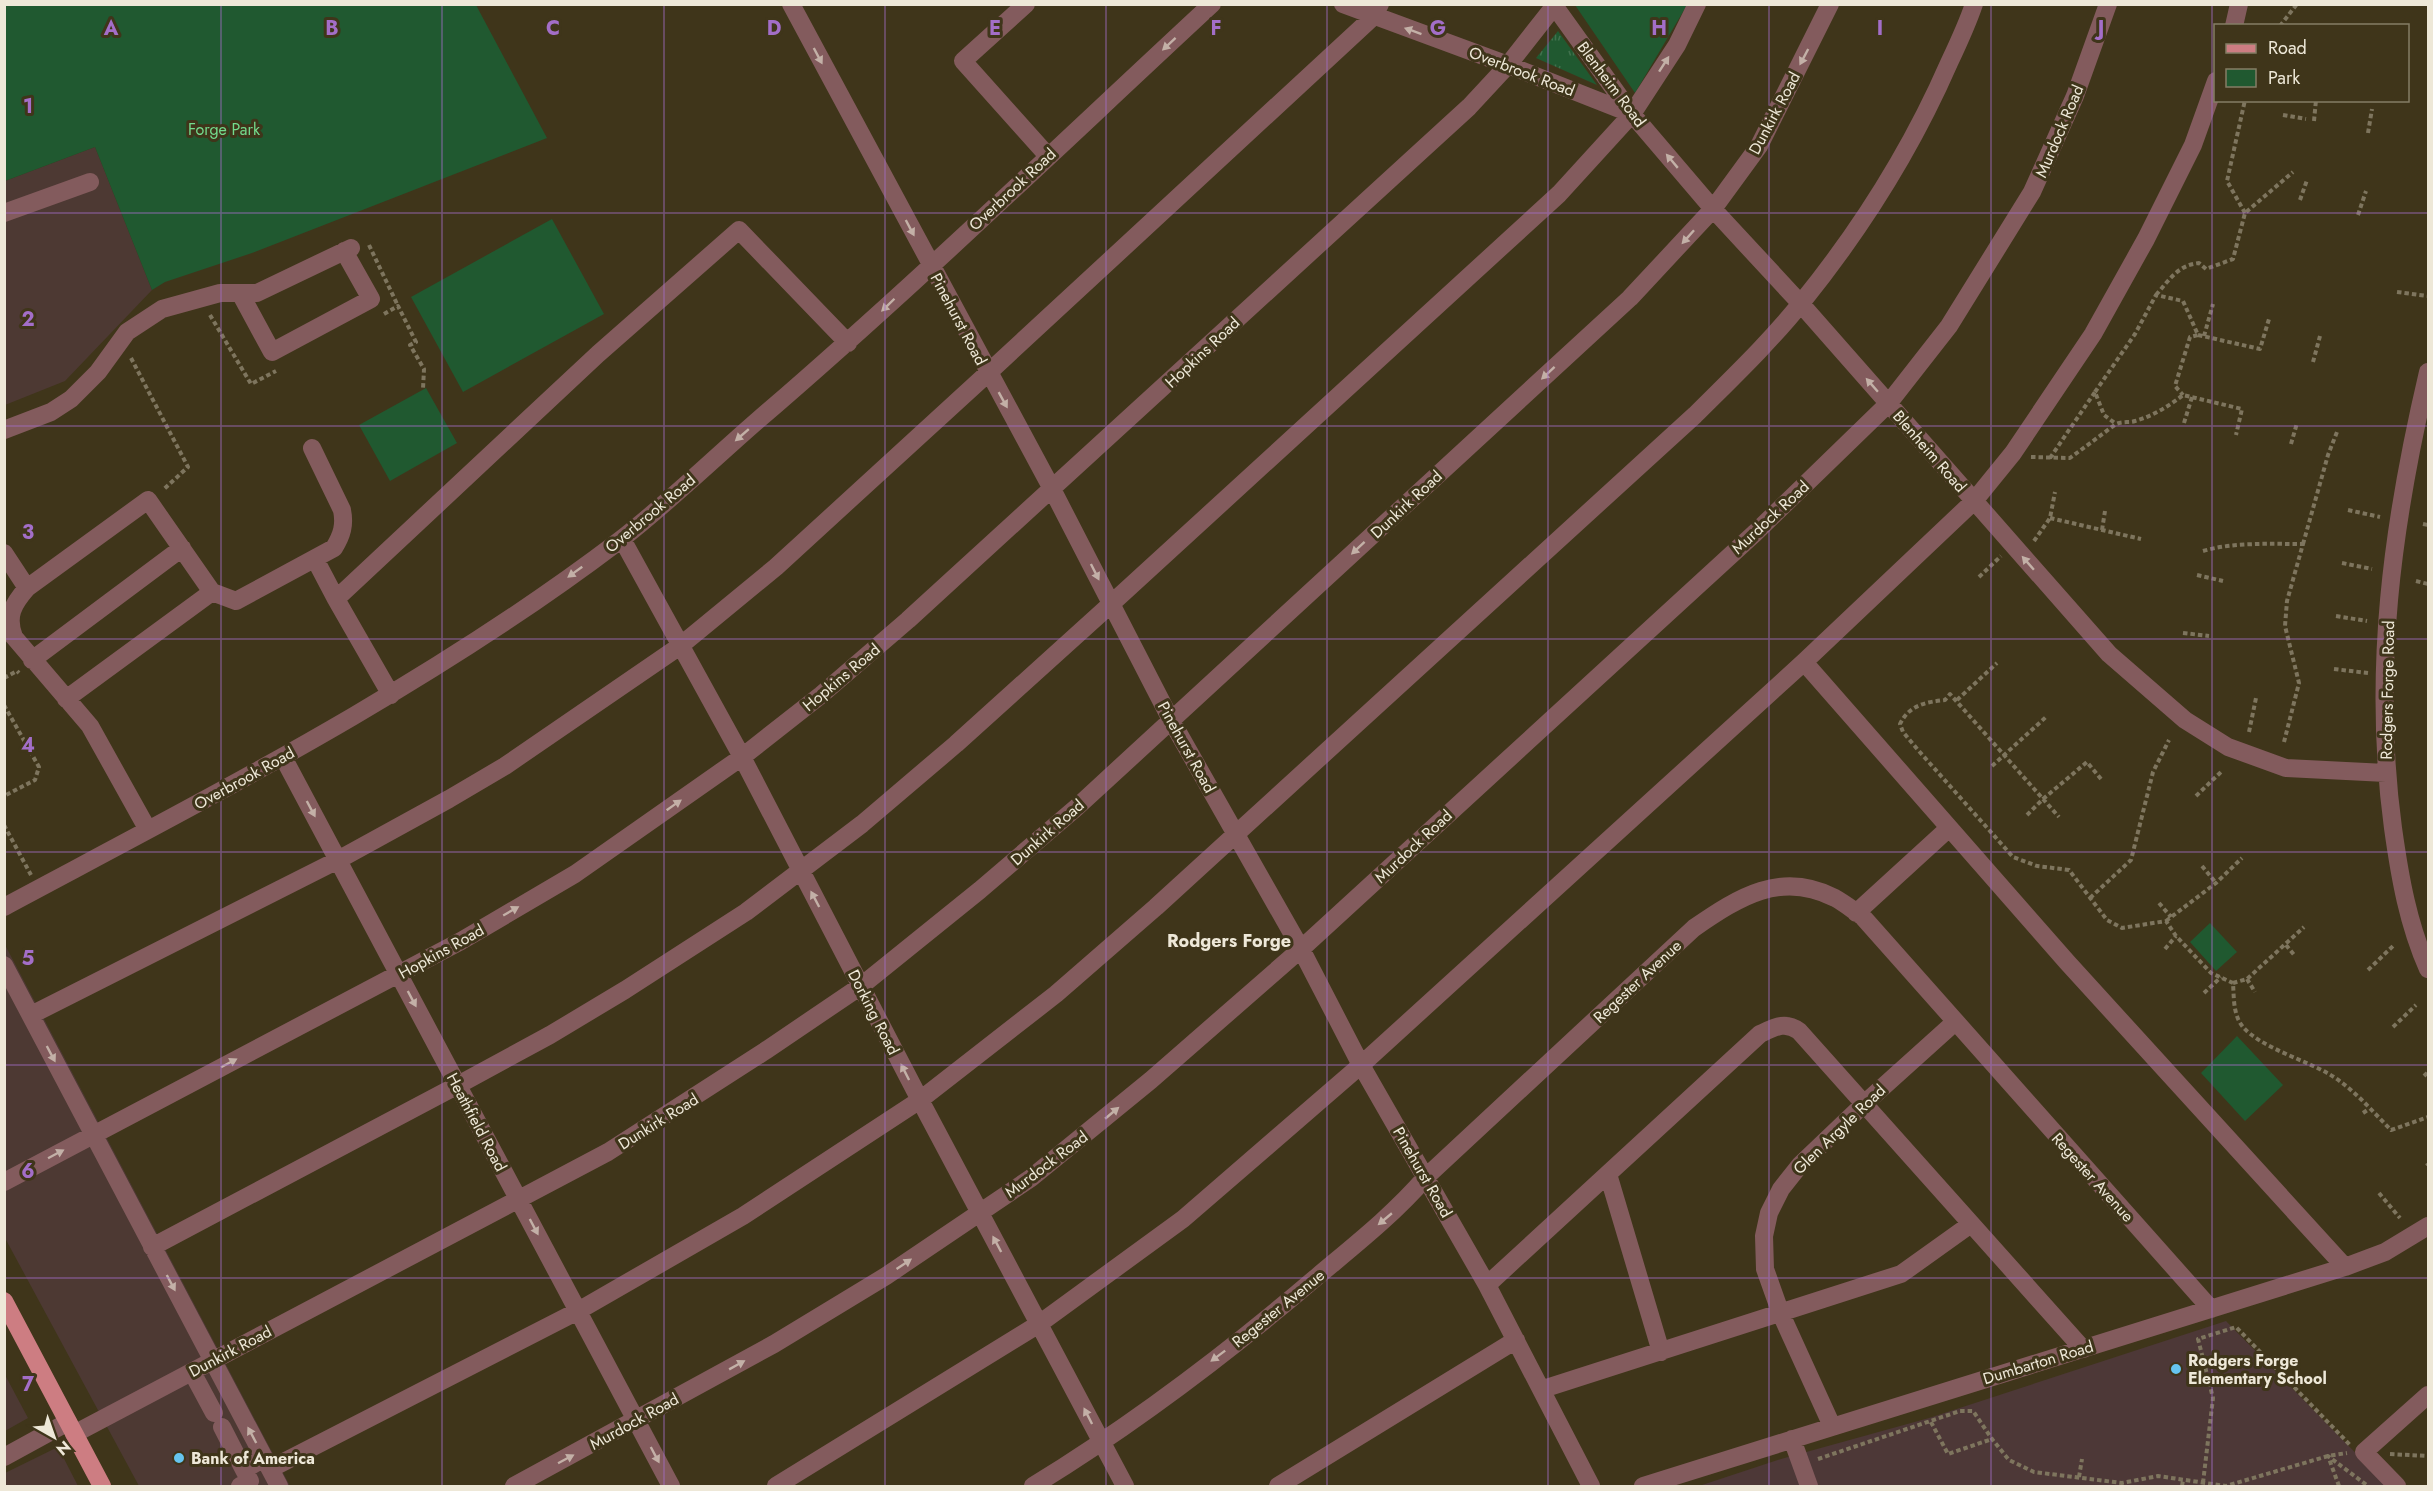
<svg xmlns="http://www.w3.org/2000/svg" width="2433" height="1491" viewBox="0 0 2433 1491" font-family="Jost,sans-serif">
<defs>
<pattern id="grass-tufts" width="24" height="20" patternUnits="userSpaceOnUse" patternTransform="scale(1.5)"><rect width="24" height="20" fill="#205930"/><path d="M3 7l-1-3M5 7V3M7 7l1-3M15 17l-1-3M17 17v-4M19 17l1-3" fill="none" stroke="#41714d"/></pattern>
</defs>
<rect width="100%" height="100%" fill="#3f351a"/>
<!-- commercial -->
<path fill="#4d3933" d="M95,147L152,290L65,381L5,405V181Z
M4,943L290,1486H139L5,1238Z
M4,1373L28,1418L5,1431H4Z
M58,1447L78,1486H5V1473Z"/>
<!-- education -->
<path fill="#4d3837" d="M2226,1321L2388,1486H1699L1781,1459L1929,1418Z"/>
<!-- grass -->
<path fill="url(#grass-tufts)" d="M1558,31L1597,85L1536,58Z"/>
<!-- green -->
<path fill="#205930" d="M5,4L476,5L547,138L252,253L165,282L152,290L95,147L5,181Z
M1575,5H1687L1635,93Z
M552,219L604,314L463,392L411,297Z
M426,388L457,443L390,481L359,425Z
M2210,923L2237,952L2216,971L2190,942Z
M2237,1036L2283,1085L2245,1121L2201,1073Z"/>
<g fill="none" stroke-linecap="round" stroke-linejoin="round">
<!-- path -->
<path stroke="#7e755e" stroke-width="4" stroke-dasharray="4.5 3" stroke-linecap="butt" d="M2280,26L2297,4
M2283,115L2306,119
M2314,121L2316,100
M2368,133L2372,109
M2300,200L2307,180
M2245,213L2227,181L2245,100
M2358,215L2366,191
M369,245L398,306
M2397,292L2427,296
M2156,295C2169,280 2178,265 2199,263L2206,269L2233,259L2245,213L2293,172
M384,314L398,306L416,342L410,345L424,369L423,389
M210,315L251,384L276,371
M2198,335L2260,349L2269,319
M2204,336L2213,304
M131,358L188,467L163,490
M2313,362L2320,336
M2095,392L2135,334L2156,295L2183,301L2198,335L2190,337L2175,386L2183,395
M2184,423L2192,397
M2291,444L2297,423
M2031,457L2070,458L2116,424C2123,421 2129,423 2135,421C2153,416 2169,406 2183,395L2242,409L2236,435
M2050,458L2095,392L2104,415L2116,424
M2348,510L2380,517
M2050,518L2141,539
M2423,524L2428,525
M2102,530L2105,511
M2034,541L2050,518L2055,492
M2303,544L2328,455L2337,432
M2203,551C2234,542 2270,544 2303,544L2287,601L2285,626L2299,683L2284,742
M2342,563L2372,569
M2197,575L2223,581
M1979,577L2001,556
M2416,581L2428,584
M2336,616L2367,621
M2183,633L2209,636
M2334,669L2368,673
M4,678L17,671L19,673
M1957,700L1997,663
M4,705L39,767L35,780L4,796
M2249,732L2256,698
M1992,766L2046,717
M2101,779L2087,762L2043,799L1950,694L1945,700C1926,702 1909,705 1900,724L1903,732L1918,750L2013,857L2037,866L2069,870L2107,920L2122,928L2166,921L2176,936L2211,973L2233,983C2234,998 2233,1015 2243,1027C2260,1047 2305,1060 2329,1074C2353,1088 2371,1110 2391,1130L2428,1117
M2196,796L2222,771
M2027,815L2043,799L2059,817
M4,825L31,875
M2202,866L2216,883
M2090,898L2131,860L2153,772L2169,740
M2159,903L2171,917
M2166,921L2216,883L2242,858
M2286,945L2295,956
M2165,949L2176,936
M2368,970L2393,946
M2247,979L2255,992
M2233,983L2247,979L2304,927
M2204,993L2221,977
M2393,1027L2416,1005
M2424,1076L2428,1072
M2363,1113L2369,1109
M2427,1163L2428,1165
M2379,1193L2400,1218
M1931,1422L1948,1454L1992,1439
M2390,1454L2428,1456
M1818,1459L1960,1411H1973L1992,1439L2009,1460L2034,1472L2122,1483L2158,1476L2226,1486L2328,1456L2347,1453
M2079,1477L2082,1459
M2203,1483L2213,1398L2198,1339L2236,1327L2350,1445
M2182,1486L2183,1480
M2339,1486L2328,1456L2368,1486"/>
<!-- minor -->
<path stroke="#835b5d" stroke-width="18" d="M791,4L1052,489L1171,720L1301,949L1361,1065L1487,1285L1591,1486
M1026,4L963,61L1048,156
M1343,4L1508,65L1632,114
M1553,4L1632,114L1713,209L1801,304L2109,654L2185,720L2228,747L2286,768L2386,773
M2234,26L2239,4
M4,213L90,182
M240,293L272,352L371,299L344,251
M2428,372C2392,525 2372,672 2393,828C2400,878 2408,924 2428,969
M4,430L51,412L71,399L98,372L127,332L162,309L220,293H257L351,248
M622,539L742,757L920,1100L1125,1486
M4,553L27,588
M315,559L336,599
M32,660L182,548
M1804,662L2067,962L2345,1267
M391,695L336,599L598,354L739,230L848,343
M66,699L212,592L236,601L334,548C342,535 345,525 342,510L312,448
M283,757L671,1486
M148,830L90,726L14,637C6,616 13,604 27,588L148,500L212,592
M4,907C215,794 428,686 619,541C667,504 711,461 757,421C913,287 1061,144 1212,4
M1856,913L1949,828
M4,965L279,1486
M31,1015L338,860L449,799L505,766L680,646L776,567L988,373L1374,16L1380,4
M1608,1174L1661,1352
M4,1182L461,941L575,874L742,757L821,695L908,620L1469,107L1508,65L1556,4
M152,1247L458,1085L550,1035L625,990L746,912L862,824L956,744L1111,604L1559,194L1632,114L1677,45L1697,4
M1487,1285L1760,1034C1775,1027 1785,1021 1799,1031L2083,1349
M192,1372L214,1413
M1543,1389L1901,1274L1971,1224
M1832,1426L1781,1314L1765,1269L1764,1236L1769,1213L1781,1189L1800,1165L1864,1104L1955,1022
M222,1427L244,1470
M74,1434L608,1152L765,1051L861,986L980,890L1077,807L1630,298L1713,209L1759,146L1830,4
M1792,1439L1809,1486
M4,1457L68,1422
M270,1469L578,1311L743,1216L920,1100L1056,994L1156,907L1695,415C1732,378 1769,343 1802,302C1861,229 1911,150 1949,63C1958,44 1967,25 1974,4
M240,1486L250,1481L244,1470L264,1458
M514,1486L774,1344L886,1276L1031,1178L1151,1080L1301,949L1755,533L1888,404L1949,326L2032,192L2075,96L2108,4
M776,1486L1039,1324L1183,1219L1361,1065L1804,662L1974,501L2013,453L2093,334L2146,239L2193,145L2216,81
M1033,1486C1134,1424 1229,1352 1319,1275C1356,1244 1394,1214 1426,1177L1694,928C1739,897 1781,870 1835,898C1844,903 1853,910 1862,916L2211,1309
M1278,1486L1516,1340
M1643,1486L2345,1267L2385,1252L2428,1226
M2397,1486L2364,1452L2428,1395"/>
<!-- major -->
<path stroke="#cd7d82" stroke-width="18" d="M4,1301L102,1486"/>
</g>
<!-- one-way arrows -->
<defs><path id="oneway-solid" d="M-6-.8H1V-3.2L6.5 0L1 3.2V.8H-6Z" transform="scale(1.5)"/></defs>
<g fill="#c3b0a7">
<use href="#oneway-solid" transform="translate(1413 31) rotate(-160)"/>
<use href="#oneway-solid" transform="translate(1169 44) rotate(137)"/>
<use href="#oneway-solid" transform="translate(818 56) rotate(62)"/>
<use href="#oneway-solid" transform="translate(1804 57) rotate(118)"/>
<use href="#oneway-solid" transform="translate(1664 64) rotate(-57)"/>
<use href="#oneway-solid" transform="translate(1672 161) rotate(-130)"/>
<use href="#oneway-solid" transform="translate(910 228) rotate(62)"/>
<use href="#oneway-solid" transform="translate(1688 237) rotate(132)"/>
<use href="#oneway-solid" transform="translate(888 305) rotate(136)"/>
<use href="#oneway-solid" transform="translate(1548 373) rotate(137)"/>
<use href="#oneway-solid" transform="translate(1872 385) rotate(-131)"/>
<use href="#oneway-solid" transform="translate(1003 400) rotate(61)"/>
<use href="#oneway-solid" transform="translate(742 435) rotate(139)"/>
<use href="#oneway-solid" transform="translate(1358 548) rotate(137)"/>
<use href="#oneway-solid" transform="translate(2028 563) rotate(-131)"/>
<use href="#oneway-solid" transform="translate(575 572) rotate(144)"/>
<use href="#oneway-solid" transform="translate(1095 572) rotate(63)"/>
<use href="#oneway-solid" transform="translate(674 805) rotate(-35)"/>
<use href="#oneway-solid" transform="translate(311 809) rotate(62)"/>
<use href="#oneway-solid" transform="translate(815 899) rotate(-118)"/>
<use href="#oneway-solid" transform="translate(511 911) rotate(-30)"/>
<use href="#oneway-solid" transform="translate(412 999) rotate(62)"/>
<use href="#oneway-solid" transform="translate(51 1054) rotate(62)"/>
<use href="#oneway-solid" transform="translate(229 1063) rotate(-28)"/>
<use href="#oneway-solid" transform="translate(905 1072) rotate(-117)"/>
<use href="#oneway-solid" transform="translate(1112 1113) rotate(-40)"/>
<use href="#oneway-solid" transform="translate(56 1154) rotate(-28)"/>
<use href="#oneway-solid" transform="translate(1385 1219) rotate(140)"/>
<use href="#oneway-solid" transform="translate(534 1227) rotate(62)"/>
<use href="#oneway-solid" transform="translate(997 1244) rotate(-118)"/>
<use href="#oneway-solid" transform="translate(904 1264) rotate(-34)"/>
<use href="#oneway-solid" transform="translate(171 1283) rotate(62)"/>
<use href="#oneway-solid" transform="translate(1218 1356) rotate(143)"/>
<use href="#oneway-solid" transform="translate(737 1365) rotate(-29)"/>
<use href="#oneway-solid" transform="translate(1088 1416) rotate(-117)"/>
<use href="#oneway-solid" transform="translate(252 1435) rotate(-118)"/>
<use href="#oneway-solid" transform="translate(655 1455) rotate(62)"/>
<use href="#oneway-solid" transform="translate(566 1459) rotate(-28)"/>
</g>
<!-- grid -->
<path fill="none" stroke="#a36ec8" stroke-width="1.5" stroke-opacity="0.55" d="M221,4V1486M442,4V1486M664,4V1486M885,4V1486M1106,4V1486M1327,4V1486M1548,4V1486M1769,4V1486M1991,4V1486M2212,4V1486M4,213H2428M4,426H2428M4,639H2428M4,852H2428M4,1065H2428M4,1278H2428"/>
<!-- markers -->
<g fill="#66c4ef" stroke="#3f351a" stroke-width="2">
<circle cx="2176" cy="1369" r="6"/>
<circle cx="179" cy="1458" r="6"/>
</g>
<g text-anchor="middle" stroke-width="6" stroke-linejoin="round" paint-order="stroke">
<!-- street labels -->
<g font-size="16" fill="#eee8d8" stroke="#3f351a">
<text transform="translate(1522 71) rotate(21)" y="6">Overbrook Road</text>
<text transform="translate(1612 84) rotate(53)" y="6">Blenheim Road</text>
<text transform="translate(1774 113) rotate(-62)" y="6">Dunkirk Road</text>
<text transform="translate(2059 131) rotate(-67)" y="6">Murdock Road</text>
<text transform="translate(1012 189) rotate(-43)" y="6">Overbrook Road</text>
<text transform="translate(959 319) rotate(62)" y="6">Pinehurst Road</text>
<text transform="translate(1202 352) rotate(-43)" y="6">Hopkins Road</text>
<text transform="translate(1930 451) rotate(49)" y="6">Blenheim Road</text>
<text transform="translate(1406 504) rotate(-43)" y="6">Dunkirk Road</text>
<text transform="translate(650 513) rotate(-40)" y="6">Overbrook Road</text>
<text transform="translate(1770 517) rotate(-43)" y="6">Murdock Road</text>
<text transform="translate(841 677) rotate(-40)" y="6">Hopkins Road</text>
<text transform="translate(2387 690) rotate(-89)" y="6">Rodgers Forge Road</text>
<text transform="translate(1187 747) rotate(61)" y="6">Pinehurst Road</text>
<text transform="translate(244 778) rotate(-29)" y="6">Overbrook Road</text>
<text transform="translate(1047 832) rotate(-41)" y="6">Dunkirk Road</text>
<text transform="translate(1413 846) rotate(-43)" y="6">Murdock Road</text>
<text transform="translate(441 951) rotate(-29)" y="6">Hopkins Road</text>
<text transform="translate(1637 981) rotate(-43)" y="6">Regester Avenue</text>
<text transform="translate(874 1012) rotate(63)" y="6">Dorking Road</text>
<text transform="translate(658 1121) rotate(-32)" y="6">Dunkirk Road</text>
<text transform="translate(477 1122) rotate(62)" y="6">Heathfield Road</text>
<text transform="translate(1839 1129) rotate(-44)" y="6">Glen Argyle Road</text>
<text transform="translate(1046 1164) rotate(-37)" y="6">Murdock Road</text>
<text transform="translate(1423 1172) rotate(60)" y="6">Pinehurst Road</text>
<text transform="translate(2093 1177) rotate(48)" y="6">Regester Avenue</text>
<text transform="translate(1278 1308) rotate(-39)" y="6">Regester Avenue</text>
<text transform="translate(230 1351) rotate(-28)" y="6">Dunkirk Road</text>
<text transform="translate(2038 1362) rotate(-17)" y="6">Dumbarton Road</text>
<text transform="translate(634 1421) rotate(-29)" y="6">Murdock Road</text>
</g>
<!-- park labels -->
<g font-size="16" fill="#73db8d" stroke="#3f351a">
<text x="224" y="135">Forge Park</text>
</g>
<!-- poi labels -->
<g font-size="16" font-weight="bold" fill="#eee8d8" stroke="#3f351a" text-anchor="start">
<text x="2188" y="1366">Rodgers Forge<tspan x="2188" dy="18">Elementary School</tspan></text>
<text x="191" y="1464">Bank of America</text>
</g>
<!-- neighbourhood labels -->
<g font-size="18" font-weight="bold" fill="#eee8d8" stroke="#3f351a">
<text x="1229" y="947">Rodgers Forge</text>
</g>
</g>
<g font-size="20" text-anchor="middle" font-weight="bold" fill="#a36ec8" stroke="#3f351a" stroke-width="6" stroke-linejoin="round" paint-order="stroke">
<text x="111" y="35">A</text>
<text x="332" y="35">B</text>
<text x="553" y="35">C</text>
<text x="774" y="35">D</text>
<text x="995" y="35">E</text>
<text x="1216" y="35">F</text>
<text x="1438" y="35">G</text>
<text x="1659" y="35">H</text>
<text x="1880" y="35">I</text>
<text x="2101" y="35">J</text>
<text x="28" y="113">1</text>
<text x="28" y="326">2</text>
<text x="28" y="539">3</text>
<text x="28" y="752">4</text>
<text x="28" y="965">5</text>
<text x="28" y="1178">6</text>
<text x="28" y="1391">7</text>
</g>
<!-- border -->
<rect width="2433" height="1491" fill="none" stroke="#eee8d8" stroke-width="12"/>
<!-- legend -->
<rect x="2214" y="24" width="195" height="78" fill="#3f351a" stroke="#857d66" stroke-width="1.5"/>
<rect x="2226" y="44" width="30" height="9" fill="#cd7d82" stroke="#857d66" stroke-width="1.5"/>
<text x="2268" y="54" font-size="18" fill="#eee8d8">Road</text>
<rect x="2226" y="69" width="30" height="18" fill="#205930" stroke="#857d66" stroke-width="1.5"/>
<text x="2268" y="84" font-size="18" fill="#eee8d8">Park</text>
<!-- north arrow -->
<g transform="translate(54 1437) rotate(140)" stroke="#3f351a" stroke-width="4.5" paint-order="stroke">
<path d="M0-4.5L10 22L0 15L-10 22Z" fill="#eee8d8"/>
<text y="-9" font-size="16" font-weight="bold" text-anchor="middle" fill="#eee8d8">N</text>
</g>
</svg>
